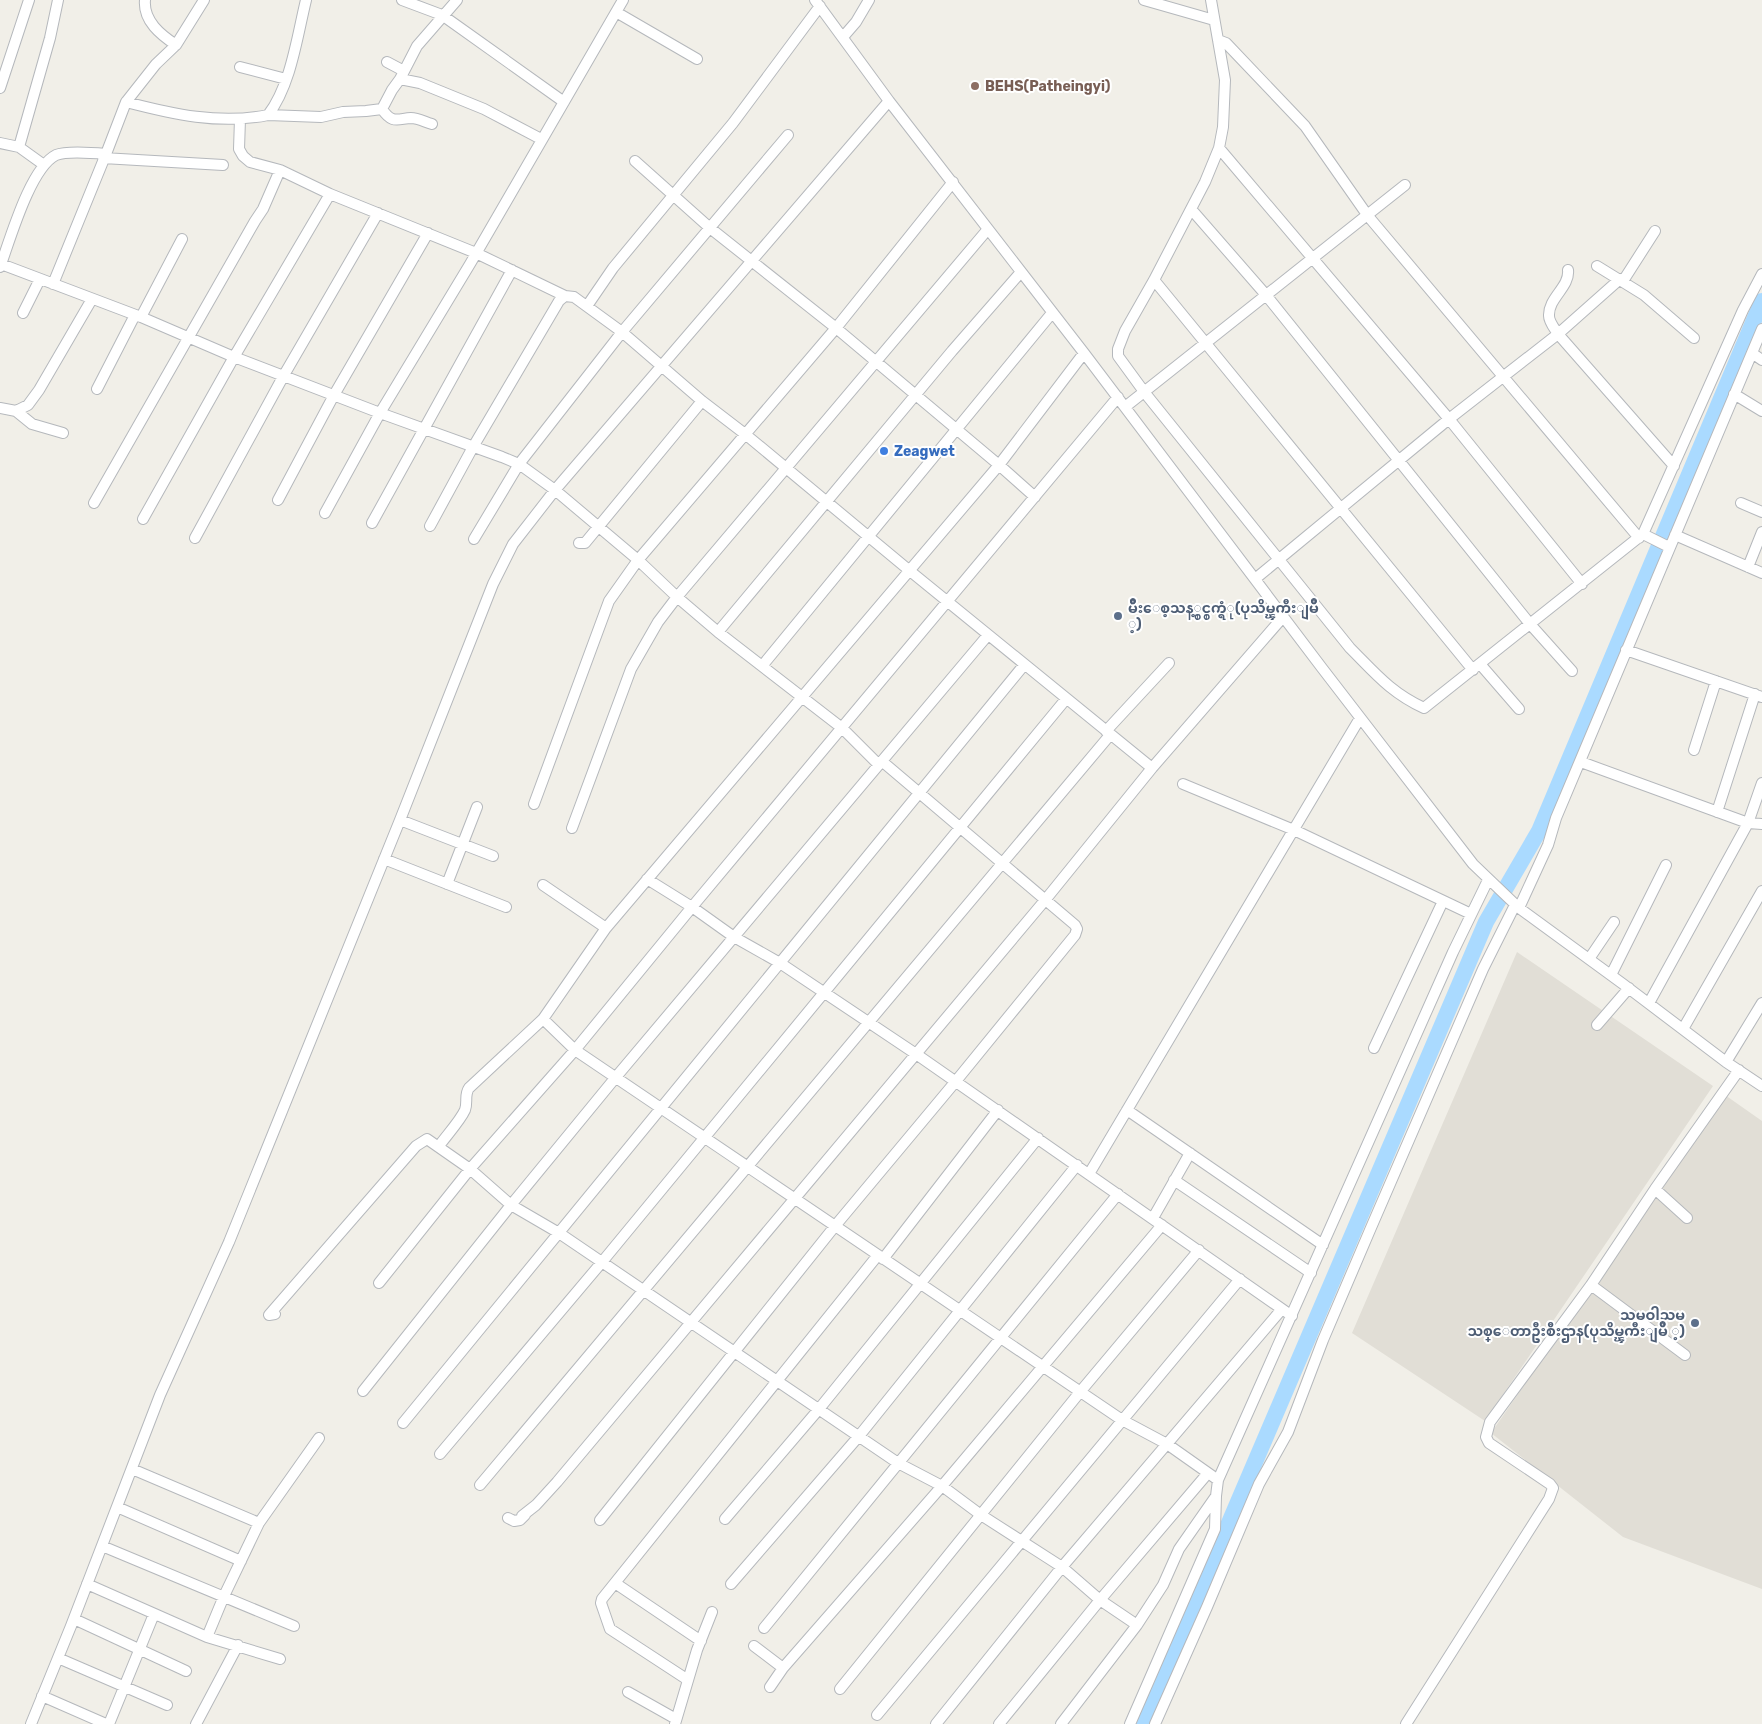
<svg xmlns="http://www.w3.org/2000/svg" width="1762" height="1724" viewBox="0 0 1762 1724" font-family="Rubik,'Noto Sans Myanmar',sans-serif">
<rect width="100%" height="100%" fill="#f1efe8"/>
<!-- education -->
<path fill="#e1ded6" d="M1517,952L1713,1086L1485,1421L1352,1333Z
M1725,1095L1762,1121V1589L1623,1537L1491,1433Z"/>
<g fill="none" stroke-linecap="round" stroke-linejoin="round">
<!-- river -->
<path stroke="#aadaff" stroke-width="16" d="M1143,1724L1486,922L1539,831L1762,301"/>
<defs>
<path id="street" d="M402,0L442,15L564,102
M815,0L889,101L1084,353L1322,668L1473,864L1519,908L1623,984L1726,1062L1762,1086
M1144,0L1214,20
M1211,0L1225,80L1223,127L1219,148L1205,182L1154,280L1125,331L1118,349V356L1145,393L1350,648C1375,673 1391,693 1424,708L1643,534L1743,310L1762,274
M616,12L697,59
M843,37L856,22L869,0
M1218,40L1226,43L1305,126L1368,216L1639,538
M176,45L204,0
M387,62L404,71
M240,67L286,79
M400,79L420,83L484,109L541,139
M0,88L29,0
M126,102L156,64L176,45C161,35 143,21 145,0
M382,109C392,124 397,119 411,118C418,118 425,122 432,124
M268,115L321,117L343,112L366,111L382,109L392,90L400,79L417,46L457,0
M240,119L239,149L243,156L250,162L280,170L330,194L476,253L565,296
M0,143L19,147L44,165
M19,147L50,38L58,0
M1219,148L1449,419L1582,584
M103,158L223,165
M635,161L710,228L836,328L999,465L1035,497
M1191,209L1266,295L1530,624L1572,671
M1,264L141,317L234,357L380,413L502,457L519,464L555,490L638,560L677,597L718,632L842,728L878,764L884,763L1075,925L1077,929L1075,935L956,1081L835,1226L600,1520
M1597,266L1644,295L1694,338
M0,267C10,240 30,168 56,155C66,151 95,153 106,154L126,102C172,114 220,125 268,115C291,85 297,37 306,0
M1568,270C1570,287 1548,298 1549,316C1549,322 1555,329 1558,334L1674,466
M1154,280L1473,670
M1623,281L1655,231
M53,284L106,154
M587,306L613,268L733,123L820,6
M23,313L40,279
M141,317L182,239
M1752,353L1762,360
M97,389L135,315
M1734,394L1762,411
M1125,407L1405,185
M0,408L16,411L28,405L39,390L92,299
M16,411L32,424L63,433
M278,500L334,395L428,233
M94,503L255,221L263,209L280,170
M1741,503L1762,512
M325,513L380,413L470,264L623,0
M143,519L234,357L330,194
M372,523L512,270
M430,526L473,447L559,301L565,296L574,297L622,332L702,401L745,434L910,571L1152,768
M1643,534L1669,547
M1675,535L1762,573
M195,538L284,375L378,213
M474,539L519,464L622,332L788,135
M579,543H585L702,401
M1748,567L1762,532
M1255,579L1449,419L1558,334L1620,279
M718,632L952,351L1021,272
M1626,650L1762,697
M1480,664L1519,709
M762,666L1052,313
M1106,731L1169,663
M1694,750L1716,681
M1581,762L1748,823L1762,783
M1183,784L1294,830L1471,914
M534,804L609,601L638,560L836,328L953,182
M1717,812L1755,694
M400,820L493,856
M572,828L631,669L658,622L677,597L988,229
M384,859L506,907
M647,879L692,907L734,937L780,963L916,1054L1292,1316
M447,884L477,807
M543,885L606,928
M1519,908L1548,845L1556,818L1762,329
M1589,959L1614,922
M1611,975L1666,865
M1649,1003L1748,823L1762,824
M543,1019L575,1050L1122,1420L1167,1444L1218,1480
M1597,1025L1629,988
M1683,1029L1762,891
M1374,1048L1443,901
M1726,1062L1762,1003
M1127,1110L1323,1245
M439,1146C446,1136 460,1121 465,1110C468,1102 464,1095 469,1088L543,1019L606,928L999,465L1084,353
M1089,1174L1360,718
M1174,1180L1311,1273
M1655,1189L1687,1218
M1153,1218L1190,1153
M883,1259L998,1110
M379,1283L470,1169L575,1050L692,907L1118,397
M1591,1285L1685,1355
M275,1314L269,1315L416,1146L427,1139L470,1169L511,1205L559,1233L898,1463L942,1486L981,1515L1062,1567L1100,1600L1137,1625
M363,1391L511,1205L616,1077L988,635
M403,1423L1024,665
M440,1454L602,1262L1066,699
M132,1469L259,1523
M480,1485L1110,735
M117,1507L241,1561
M522,1516L536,1505L557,1482L1046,899L1152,768L1283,617
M508,1518L514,1521L520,1520L525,1515
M725,1519L819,1409L1038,1138
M102,1546L294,1626
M615,1583L701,1641
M87,1584L207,1637L280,1659
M731,1584L859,1436L1077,1165
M74,1619L186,1671
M764,1628L1118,1194
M207,1637L224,1596L259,1523L319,1438
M754,1646L783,1668
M58,1658L167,1705
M688,1680L610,1629L601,1603L602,1599L878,1255
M770,1687L783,1668L942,1486L1162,1225
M840,1689L1080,1392L1199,1250
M628,1692L676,1719
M42,1696L106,1724
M877,1715L1240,1279
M31,1724L71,1626L160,1395L229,1242L400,820L493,584L513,544L555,490L889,101
M109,1724L154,1614
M196,1724L238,1645
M675,1724L697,1650L712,1612
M936,1724L1062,1567L1282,1309
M999,1724L1100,1600L1208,1473
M1061,1724L1137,1625L1163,1585L1179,1549L1216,1496
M1130,1724L1215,1529L1216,1496L1218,1480L1453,952L1488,880
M1155,1724L1207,1607L1259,1484L1288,1432L1323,1340L1370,1230L1483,969L1515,905
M1406,1724L1549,1499L1553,1488L1550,1484L1489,1443L1486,1437L1490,1422L1591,1285L1655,1189L1739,1070"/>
</defs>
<!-- street casing -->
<use href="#street" stroke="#b5b8bc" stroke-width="12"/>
<!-- street -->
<use href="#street" stroke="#fff" stroke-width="10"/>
</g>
<!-- markers -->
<circle fill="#8d6e63" stroke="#fff" stroke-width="2" cx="975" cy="86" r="5"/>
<circle fill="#3f7fe0" stroke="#fff" stroke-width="2" cx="884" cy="451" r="5"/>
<g fill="#5c6f8a" stroke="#fff" stroke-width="2">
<circle cx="1118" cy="616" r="5"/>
<circle cx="1695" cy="1323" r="5"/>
</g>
<g text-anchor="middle" stroke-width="4" stroke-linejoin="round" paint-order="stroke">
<!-- education labels -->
<g font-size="14" font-weight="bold" fill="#785e54" stroke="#fff" text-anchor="start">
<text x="985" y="91">BEHS(Patheingyi)</text>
</g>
<!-- shop labels -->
<g font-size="14" font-weight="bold" fill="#366cbe" stroke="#fff" text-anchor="start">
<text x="894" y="456">Zeagwet</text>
</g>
<!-- service labels -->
<g font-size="14" font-weight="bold" fill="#4e5e75" stroke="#fff" text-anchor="start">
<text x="1128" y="613">မ်ိဳးေစ့သန့္စင္စက္ရံု(ပုသိမ္ၾကီးျမိဳ<tspan x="1128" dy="16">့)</tspan></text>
<text x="1685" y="1320" text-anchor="end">သမဝါသမ<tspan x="1685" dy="16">သစ္ေတာဦးစီးဌာန(ပုသိမ္ၾကီးျမိဳ ့)</tspan></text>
</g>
</g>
</svg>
